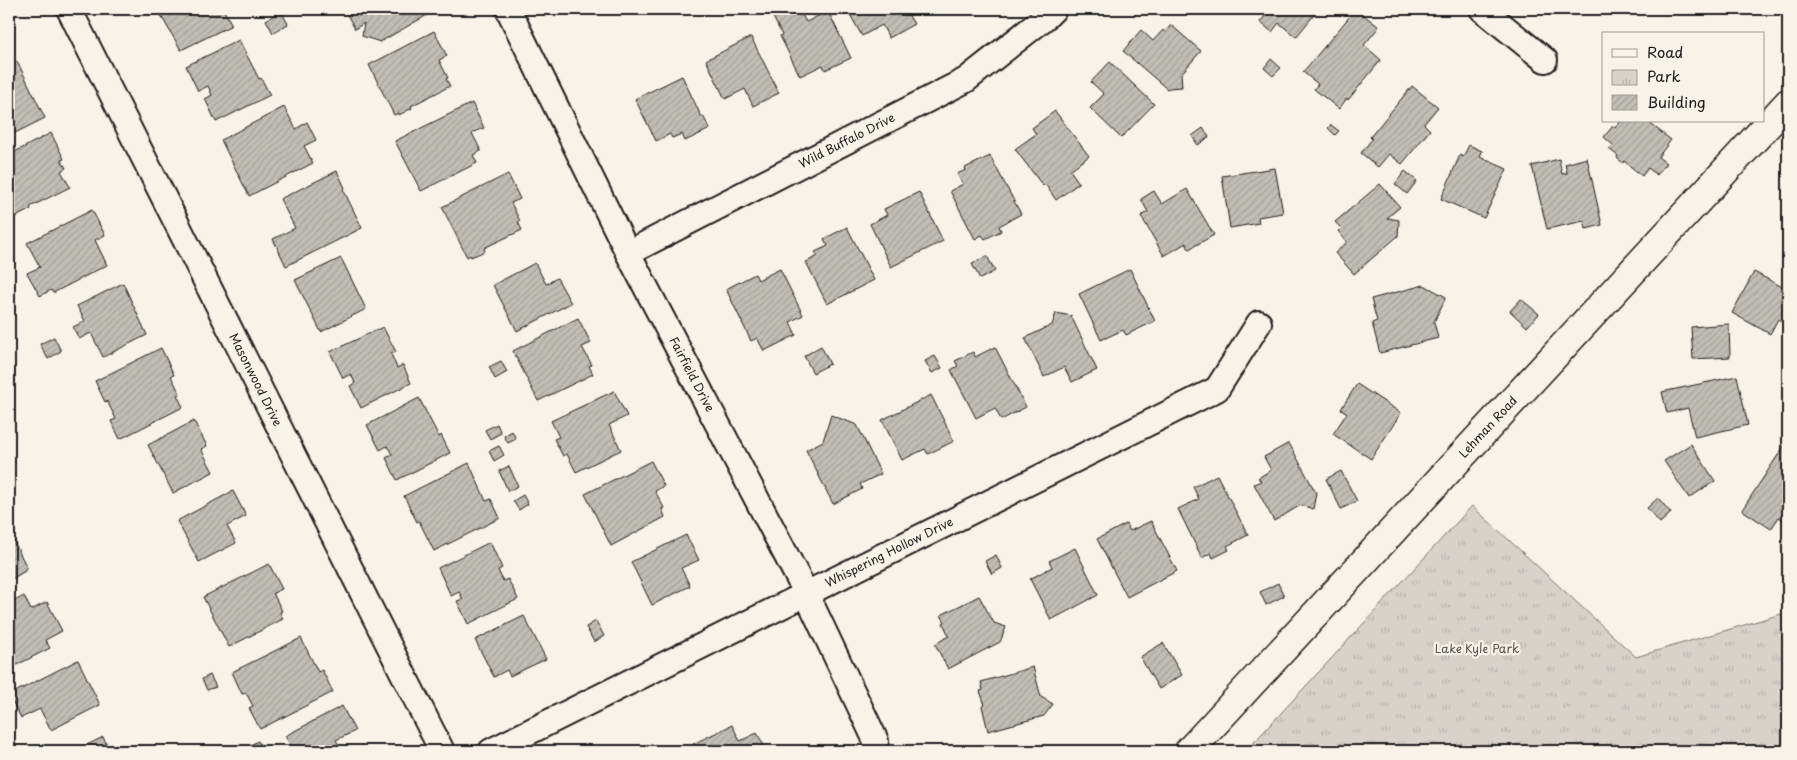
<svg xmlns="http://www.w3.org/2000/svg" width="1797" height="760" viewBox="0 0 1797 760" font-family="'Playpen Sans',sans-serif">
<defs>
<pattern id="park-tufts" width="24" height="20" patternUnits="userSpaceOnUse" patternTransform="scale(1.25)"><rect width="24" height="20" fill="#d7d3cb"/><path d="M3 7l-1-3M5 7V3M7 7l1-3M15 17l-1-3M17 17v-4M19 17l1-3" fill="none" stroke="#b8b5ae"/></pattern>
<pattern id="building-hatch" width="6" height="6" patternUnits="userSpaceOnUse" patternTransform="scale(1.25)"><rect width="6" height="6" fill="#c0beb5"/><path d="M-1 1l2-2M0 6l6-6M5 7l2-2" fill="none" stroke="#a4a39b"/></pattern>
</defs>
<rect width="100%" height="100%" fill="#f7f3e8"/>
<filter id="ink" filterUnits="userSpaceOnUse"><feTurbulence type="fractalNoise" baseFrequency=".02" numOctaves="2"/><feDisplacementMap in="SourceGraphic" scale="10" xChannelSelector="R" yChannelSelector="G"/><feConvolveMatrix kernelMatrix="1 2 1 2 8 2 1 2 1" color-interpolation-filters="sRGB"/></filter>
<g filter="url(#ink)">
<!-- park -->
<path fill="url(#park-tufts)" stroke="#7a7874" d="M1472,506L1636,657L1788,612V751H1246Z"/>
<!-- building -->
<path fill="url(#building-hatch)" stroke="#1c1c1c" d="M157,9H223L232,25L181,50Z
M344,9H426L429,14L380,42L362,36L364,23L355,29Z
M789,9H799L806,22L828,11L851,58L825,70L823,65L800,76L780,36L782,35L773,17Z
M847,9H905L914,24L889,38L882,25L862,36Z
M1257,9H1319L1296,37L1279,23L1272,32L1260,22L1265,16Z
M1356,9L1379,27L1364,45L1381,60L1348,100L1347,98L1339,109L1314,89L1318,84L1303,72Z
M281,11L288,24L273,33L266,20Z
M1171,25L1201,51L1181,74L1182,87L1169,88L1167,89L1123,51L1141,30L1153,41L1163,30L1165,32Z
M434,31L447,56L439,60L448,78L446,79L450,86L411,106L412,108L399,115V113L394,115L369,65Z
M751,37L779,93L753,106L745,89L725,99L706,60Z
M239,40L259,79L261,78L270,95L216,122L205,99L212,95L208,86L198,91L186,66Z
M1271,59L1281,68L1273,76L1264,68Z
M17,61L45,118L9,136V65Z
M1110,62L1154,104L1121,138L1090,108L1104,94L1091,82Z
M682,76L701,116H703L710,129L685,141L682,134L672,138L670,134L656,141L635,99Z
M1412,86L1438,107L1424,124L1430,130L1402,164L1389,154L1378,167L1361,153L1372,139L1370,137Z
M472,103L484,128L472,133L481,151L473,155L477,163L421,191L395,141Z
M284,107L296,129L307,122L316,140L304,146L313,163L249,196L221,140Z
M1055,111L1089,156L1070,170L1079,183L1056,200L1045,184L1043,186L1015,149L1036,134L1032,128Z
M1621,121H1647L1671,140L1658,157L1666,163L1657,175L1648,168L1642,176L1624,161L1623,163L1617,158L1618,156L1609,149L1613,145L1604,137L1613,126L1615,128Z
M1331,125L1339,131L1335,135L1328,128Z
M1203,128L1209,137L1198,145L1192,136Z
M51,133L64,159L61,160L66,168L61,171L70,187L30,207L31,209L14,218L13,217L11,218L9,213V155Z
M1469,145L1482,151L1480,157L1507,169L1484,218L1441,199L1460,155L1463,157Z
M990,156L1021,214L999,226L1001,231L985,239L982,235L975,239L950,191L963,184L957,174L966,170L965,168Z
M1587,158L1602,225L1586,229L1584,221L1547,229L1532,166L1559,159L1562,174L1567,173L1565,164Z
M1275,168L1283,213L1258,217L1259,223L1230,228L1222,176Z
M337,171L345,188L343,189L362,228L286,266L273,239L295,228L280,199Z
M1405,171L1417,181L1407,194L1395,184Z
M508,174L520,199L511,203L520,221L518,222L522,230L484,248L485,251L471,257L470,255L467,257L442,207Z
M1380,184L1400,207L1387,218L1399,220L1398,236L1354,274L1335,253L1347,242L1338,231L1341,228L1335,222Z
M1187,189L1214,235L1189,249L1186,243L1164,256L1141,216L1148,212L1141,199L1154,191L1162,204Z
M919,192L943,241L891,267L870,224L887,215L884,209Z
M92,210L105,235L95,240L107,265L53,293L51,290L40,296L27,273L40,267L27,243Z
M847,227L874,280L827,304L806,262L818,256L815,252L828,246L824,239Z
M987,256L995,271L980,279L972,264Z
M341,258L366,309L321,332L295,280Z
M535,263L546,284L557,278L571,303L517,331L493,285Z
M780,269L803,315L790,322L796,335L764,351L757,338L751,341L726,289L755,274L758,280Z
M1130,269L1155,321L1126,335L1123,330L1101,340L1079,294Z
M1754,272L1788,290V297L1783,307L1787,309L1781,321L1778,319L1770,334L1732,313Z
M123,283L147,335L103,357L91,333L79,339L73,327L85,321L77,306Z
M1424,285L1446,297L1434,322L1438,338L1380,353L1372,323L1377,321L1371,299Z
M1521,299L1539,314L1527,327L1510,311Z
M1056,313L1071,316L1097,370L1072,382L1064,367L1044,377L1025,338L1052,325Z
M578,318L591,343L582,347L592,365L589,366L593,374L538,401L513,351Z
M1729,324L1730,357L1693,359L1691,327Z
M383,327L396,352L391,354L397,368L403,365L411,383L361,408L350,386L355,383L351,374L343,378L330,352Z
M54,337L61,351L48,359L40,344Z
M821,346L830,364L813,373L804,356Z
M995,347L1026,407L1001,420L995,408L976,418L951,370L958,366L955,361L973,352L975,357Z
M161,348L174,375L171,376L180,394L177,395L183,407L120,439L111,421L116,419L107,401L105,402L95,381Z
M935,356L942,368L932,373L925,361Z
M501,361L507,372L495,379L489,367Z
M1737,376L1748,425L1695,437L1688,408L1667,413L1662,392Z
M1357,384L1401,413L1371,459L1333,434L1347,413L1341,409Z
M614,391L627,416L609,425L621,450L576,472L567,454L563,456L554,439L559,437L551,421Z
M931,395L954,441L928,454L925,449L902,460L882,420Z
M419,398L439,437L441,435L450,453L397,480L386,458L392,454L387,446L380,450L367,425Z
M831,415L857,425L881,474L860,484L862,489L833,504L806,450L823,441Z
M194,421L207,446L201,449L213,472L173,493L148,445Z
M497,424L501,433L490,439L485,430Z
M512,431L516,439L508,443L504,436Z
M1788,440V523L1779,517L1771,529L1742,510Z
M1289,443L1316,493L1313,509L1301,505L1274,521L1254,484L1261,481L1258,478L1271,470L1264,457Z
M1691,444L1715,481L1689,498L1664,461Z
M499,446L504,455L494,461L489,451Z
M651,461L664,486L655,491L664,508L662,509L665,517L611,546L585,494Z
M469,463L486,501L491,499L500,518L434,551L419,521L417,522L404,496Z
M509,466L518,486L508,491L499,471Z
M1341,471L1357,501L1341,509L1326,479Z
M1217,475L1248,535L1227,546L1229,550L1213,558L1211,553L1202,558L1178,509L1199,499L1193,487Z
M233,491L246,516L227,526L236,543L199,562L177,521Z
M523,495L528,504L519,510L513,501Z
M1658,498L1671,513L1660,523L1647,508Z
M1151,521L1177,571L1127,597L1097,539L1126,524L1130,531Z
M9,531L27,568L25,569V571L10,580Z
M686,535L699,560L681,568L690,586L652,605L631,562Z
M490,542L502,568L498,570L503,581L508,579L518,599L468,624L457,601L463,599L459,592L451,596L438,568Z
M1075,548L1098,595L1051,620L1030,579L1052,567L1049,561Z
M996,555L1002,568L992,574L985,561Z
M269,564L282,589L273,593L282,611L280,612L283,619L229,647L203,597Z
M1278,583L1284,596L1266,605L1260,592Z
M24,596L31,610L47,602L62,631L45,640L50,648L9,669V604Z
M979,596L994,623L1006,627L1000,642L948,669L935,644L949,636L943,623L945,622L941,615Z
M524,616L546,659L510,676L507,670L494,677L475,640Z
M596,621L604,636L594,642L586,627Z
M301,638L318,672L322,670L333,692L260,729L249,708L253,706L246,693L242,694L232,672Z
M1163,643L1182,675L1159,689L1140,657Z
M78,660L100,705L51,730L40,709L21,718L9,695Z
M1033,667L1041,697L1053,704L1044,716L988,731L982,706L985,705L980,691L983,690L981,682Z
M210,675L216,687L207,690L202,679Z
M342,706L355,731L336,740L342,751H294L285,736Z
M732,725L740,741L757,733L767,751H697L693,744Z
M103,737L110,751H75Z
M258,741L263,751H239Z"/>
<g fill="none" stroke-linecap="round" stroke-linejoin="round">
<defs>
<g id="street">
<path id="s1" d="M69,9L442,751"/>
<path id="s2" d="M508,9L628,253L806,593L876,741"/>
<path d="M1482,9L1545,60"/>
<path id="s3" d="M628,253L966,80L1047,16L1054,9"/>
<path id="s4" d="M491,751L1217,389L1259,323"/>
</g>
<g id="secondary">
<path id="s5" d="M1189,751L1788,103"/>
</g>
</defs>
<!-- street casing -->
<use href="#street" stroke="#1c1c1c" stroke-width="28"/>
<!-- secondary casing -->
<use href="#secondary" stroke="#1c1c1c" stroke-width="31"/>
<!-- street -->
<use href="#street" stroke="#f7f3e8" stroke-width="24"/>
<!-- secondary -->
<use href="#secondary" stroke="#f7f3e8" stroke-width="28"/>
</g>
</g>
<g text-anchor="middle" stroke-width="4.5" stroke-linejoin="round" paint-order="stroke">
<!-- street labels -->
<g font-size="12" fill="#1c1c1c" stroke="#f7f3e8">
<text dy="4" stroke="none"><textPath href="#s3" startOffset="246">Wild Buffalo Drive</textPath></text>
<text dy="4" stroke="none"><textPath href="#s2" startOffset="409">Fairfield Drive</textPath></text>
<text dy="4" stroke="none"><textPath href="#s1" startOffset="415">Masonwood Drive</textPath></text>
<text dy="4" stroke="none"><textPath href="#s5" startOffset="441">Lehman Road</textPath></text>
<text dy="4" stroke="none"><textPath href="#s4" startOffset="445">Whispering Hollow Drive</textPath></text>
</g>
<!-- park labels -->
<g font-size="12" fill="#545351" stroke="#f7f3e8">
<text x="1477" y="653">Lake Kyle Park</text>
</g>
</g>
<!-- margin -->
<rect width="1797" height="760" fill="none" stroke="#f7f3e8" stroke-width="30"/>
<rect x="15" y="15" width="1767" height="730" fill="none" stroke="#1c1c1c" stroke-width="2" filter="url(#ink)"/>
<!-- legend -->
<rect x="1602" y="32" width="162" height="90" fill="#f7f3e8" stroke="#9f9d96"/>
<rect x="1612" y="49" width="25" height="8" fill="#f7f3e8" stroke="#9f9d96"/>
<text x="1647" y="58" font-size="15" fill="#1c1c1c">Road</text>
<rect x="1612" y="70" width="25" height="15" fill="url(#park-tufts)" stroke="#9f9d96"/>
<text x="1647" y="82" font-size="15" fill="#1c1c1c">Park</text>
<rect x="1612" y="95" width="25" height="15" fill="url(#building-hatch)" stroke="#9f9d96"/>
<text x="1647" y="108" font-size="15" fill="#1c1c1c">Building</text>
</svg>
